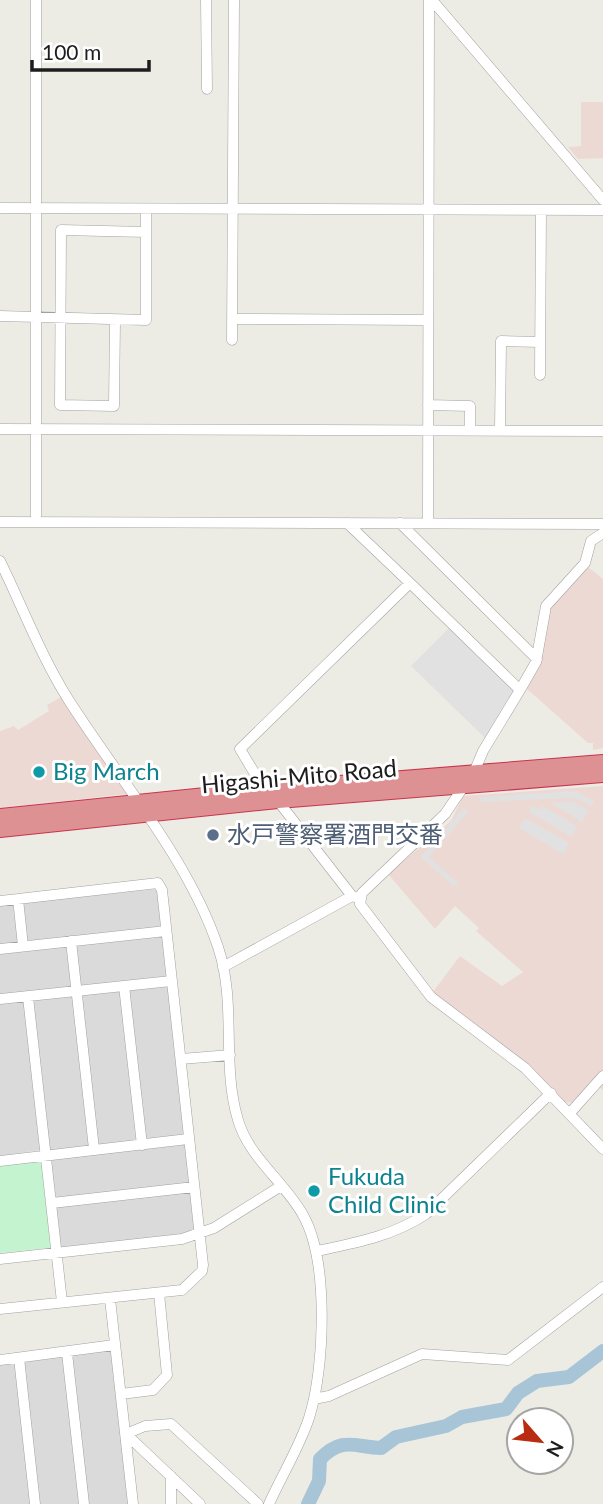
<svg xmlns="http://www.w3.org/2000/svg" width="603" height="1504" viewBox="0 0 603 1504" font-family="Lato,'Noto Sans JP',sans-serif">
<rect width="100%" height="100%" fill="#edece4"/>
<!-- residential -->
<path fill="#dbdada" d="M157,889L160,896L168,975L165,977L0,995V905Z
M163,984L169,987L185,1132L181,1137L52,1150L48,1146L33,1003L36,999Z
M22,999L26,1004L42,1147L40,1150L0,1156V1002Z
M183,1144L186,1146L194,1231L179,1235L63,1247L59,1244L50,1164L54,1157Z
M108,1350L113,1354L129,1504H0V1361Z"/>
<!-- commercial -->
<path fill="#edd9d4" d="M581,102H603V158L578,159L568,147L581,146Z
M587,566L603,579V748L593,750V743H588L527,689L542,656L547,612Z
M63,696L128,794L0,808V731L14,726L18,730L49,711L47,705Z
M603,786V1090L594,1082L576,1103L564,1102L525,1063L432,993L460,956L502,986L523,972L476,931L479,928L455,906L435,929L388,874L451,821L463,796Z"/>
<!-- park -->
<path fill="#c4f4cf" d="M38,1159L44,1163L53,1244L49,1248L0,1253V1163Z"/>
<!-- parking -->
<path fill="#e1e1e1" d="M449,628L515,692L486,739L411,666Z
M576,791L594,801L592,805L573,798L481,802L479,797Z
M572,801L589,810L582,822L551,803Z
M532,806L540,810L542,806L577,826L571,837L529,812Z
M464,808L468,812L429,857L458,883L454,887L421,857Z
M525,818L569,843L563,854L519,828Z"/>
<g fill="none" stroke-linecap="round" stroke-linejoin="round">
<!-- river -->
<path stroke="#a8c5d7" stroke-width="14" d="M308,1504L319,1481L320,1459C343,1436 354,1447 381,1448L396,1437L446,1426L462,1417L506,1409L518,1393L537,1381L569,1377L603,1351"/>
<defs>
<path id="minor" d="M206,0L207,89
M432,0L603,200
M0,208L603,210
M0,316L146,320V210
M232,319L427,320
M115,321L114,406L60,405L61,230L146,232
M232,340L234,0
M540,375L541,210
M428,405L470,406V430
M0,429L603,431
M500,430L501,341L540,342
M36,521V0
M0,522L603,524
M400,523L537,659
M428,523L429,0
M0,561C22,606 41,656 68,699C118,778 188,858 218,947C237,1003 221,1064 238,1120C249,1158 284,1181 303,1215C329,1261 325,1368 309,1418C299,1448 282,1475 269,1504
M410,583L520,690L483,751L475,770L445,814L362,893L360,904L431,997L525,1068L603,1149
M520,690L536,662L546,606L585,563L591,541L603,533
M264,789L240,749L410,583L347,523
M278,801L352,896L358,898
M18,899L23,946
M0,901L158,883L162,890L203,1265L202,1271L182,1290L0,1309
M71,941L94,1149
M0,949L166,931
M223,967L352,896
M124,986L142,1145
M28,997L62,1302
M0,999L171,981
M181,1059L230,1055
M570,1113L603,1076
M0,1161L188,1139
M52,1203L194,1187
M317,1251C355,1243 393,1236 426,1214L551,1093
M0,1259L182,1239L214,1228L281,1186
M110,1299L133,1504
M67,1353L84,1504
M19,1358L35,1504
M0,1360L114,1345
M121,1394L153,1390L167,1375L159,1293
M314,1399L329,1396L422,1354L508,1360L603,1287
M171,1504V1476
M200,1504L126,1434L145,1426L171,1424L258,1504"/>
<path id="highway" d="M0,816L264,789L603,762
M0,830L278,801L603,775"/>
</defs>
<!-- minor casing -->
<use href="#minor" stroke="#a1a1a1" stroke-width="11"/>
<!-- highway casing -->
<use href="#highway" stroke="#c9334e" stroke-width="16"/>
<!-- minor -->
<use href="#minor" stroke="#fff" stroke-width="10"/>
<!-- highway -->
<use href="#highway" stroke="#de9193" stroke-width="14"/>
</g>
<!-- markers -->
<g fill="#0f9aa8" stroke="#fff" stroke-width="2.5">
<circle cx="39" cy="772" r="7"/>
<circle cx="314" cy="1191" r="7"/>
</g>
<circle fill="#5c6f8a" stroke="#fff" stroke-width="2.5" cx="213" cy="835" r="7"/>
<g text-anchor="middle" stroke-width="6" stroke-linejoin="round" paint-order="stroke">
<!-- culture labels -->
<g font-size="24" fill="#0d838f" stroke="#fff" text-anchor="start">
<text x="53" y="780">Big March</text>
<text x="328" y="1185">Fukuda<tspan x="328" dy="28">Child Clinic</tspan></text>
</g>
<!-- street labels -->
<g font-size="24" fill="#1d1d1d" stroke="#fff">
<text transform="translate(299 777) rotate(-5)" y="8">Higashi-Mito Road</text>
</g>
<!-- service labels -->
<g font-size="24" fill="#4e5e75" stroke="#fff" text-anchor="start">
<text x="227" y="843">水戸警察署酒門交番</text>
</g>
</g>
<!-- north arrow -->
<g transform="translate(540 1441) rotate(118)"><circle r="33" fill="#ffffff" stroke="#a5a5a5" stroke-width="2"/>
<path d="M0-5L12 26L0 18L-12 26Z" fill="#b92c11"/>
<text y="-10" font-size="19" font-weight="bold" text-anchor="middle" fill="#1d1d1d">N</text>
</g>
<!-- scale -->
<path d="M32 60v10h117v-10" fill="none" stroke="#1d1d1d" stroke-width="3.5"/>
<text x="42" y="60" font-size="21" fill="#1d1d1d" stroke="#ffffff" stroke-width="5" paint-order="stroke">100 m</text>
</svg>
